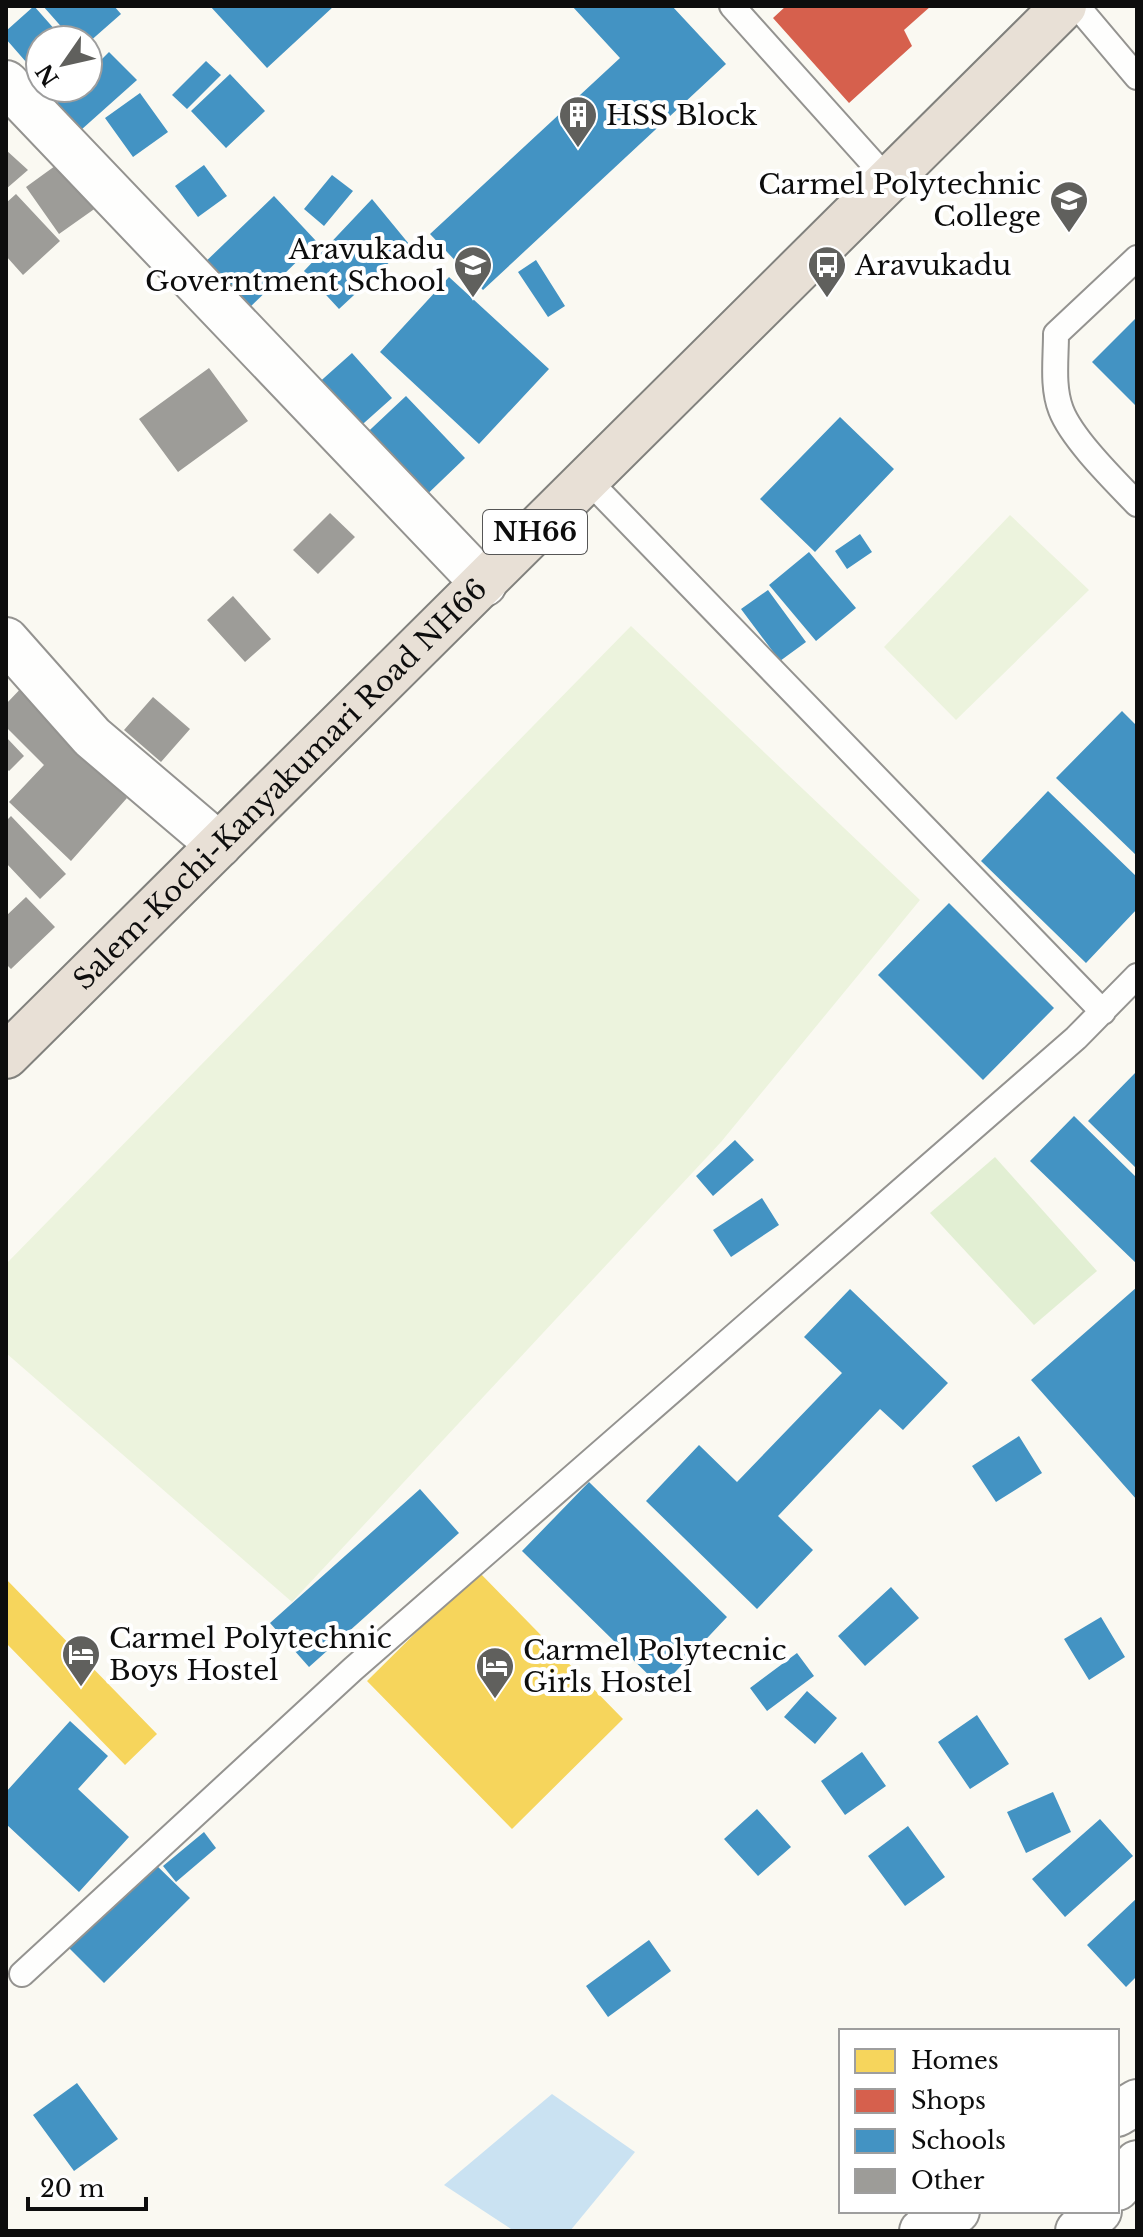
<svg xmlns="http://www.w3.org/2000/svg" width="1143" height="2237" viewBox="0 0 1143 2237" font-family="'Libre Baskerville',serif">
<rect width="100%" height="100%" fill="#faf9f2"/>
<!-- green -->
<path fill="#e2efd3" d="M995,1157L1097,1271L1034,1325L930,1213Z"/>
<!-- pitch -->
<path fill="#ecf3dd" d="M1010,515L1089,590L956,720L884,647Z
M631,626L920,900L721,1142L292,1602L6,1353V1264Z"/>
<!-- water -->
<path fill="#cae2f2" d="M552,2094L635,2152L570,2231H514L444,2185Z"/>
<!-- homes -->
<path fill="#f6d55c" d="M478,1571L623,1719L512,1829L367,1681Z
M6,1579L157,1734L125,1765L6,1643Z"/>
<!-- shops -->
<path fill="#d6604d" d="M786,6H931L904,30L912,46L849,103L773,18Z"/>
<!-- schools -->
<path fill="#4393c3" d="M34,6L64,40H40V78L6,39V31Z
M43,6H114L121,14L88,43V40H73Z
M210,6H334L267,68Z
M572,6H672L726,64L483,290L430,234L620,58Z
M109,52L137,80L72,138L49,111L72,88H88V73Z
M206,61L221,75L187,109L172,95Z
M230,74L265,111L226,148L191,111Z
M140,93L168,132L133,157L105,118Z
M204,165L227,196L198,217L175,186Z
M332,175L353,191L324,226L304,209Z
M274,196L317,242L244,313L200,267Z
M372,199L409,244L339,309L304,271Z
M536,260L565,306L548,317L518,272Z
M449,277L549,369L479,444L380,352Z
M1137,317V407L1092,362Z
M352,353L392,398L355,431L315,386Z
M406,396L465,458L416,505L356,443Z
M840,417L894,469L815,552L760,499Z
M860,534L872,552L847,569L835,551Z
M809,552L856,608L816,641L769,585Z
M768,590L806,642L780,661L741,609Z
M1122,711L1137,726V856L1056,778Z
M1048,791L1137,877V909L1086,963L981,861Z
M949,903L1054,1008L983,1080L878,975Z
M1137,1071V1169L1088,1121Z
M1074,1116L1137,1178V1264L1030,1161Z
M735,1140L754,1160L713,1196L696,1176Z
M762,1198L779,1225L731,1257L713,1230Z
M1137,1287V1500L1031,1380Z
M850,1289L948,1383L903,1430L880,1409L778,1516L813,1550L757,1609L646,1501L699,1445L737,1482L842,1373L804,1337Z
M1019,1436L1042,1473L996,1502L972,1466Z
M589,1482L727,1617L661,1687L522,1551Z
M420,1489L459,1533L309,1667L270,1623Z
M891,1587L919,1618L865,1666L838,1636Z
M1101,1617L1125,1657L1089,1680L1064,1639Z
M797,1653L814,1676L767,1711L750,1688Z
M807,1691L837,1718L815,1744L784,1717Z
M977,1715L1009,1764L970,1789L938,1742Z
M70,1721L108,1756L78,1789L129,1837L79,1892L6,1824V1792Z
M862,1752L886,1786L845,1815L821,1781Z
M1053,1792L1071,1832L1026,1853L1007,1812Z
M757,1809L791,1847L758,1876L724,1839Z
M1100,1819L1133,1856L1065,1917L1032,1879Z
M908,1826L945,1877L905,1906L868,1856Z
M204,1832L216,1848L176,1882L163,1866Z
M153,1862L190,1898L104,1983L68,1947Z
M1137,1898V1976L1126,1987L1087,1945Z
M649,1940L671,1971L608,2017L586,1986Z
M77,2083L118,2139L74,2171L33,2115Z"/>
<!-- building -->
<path fill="#9d9c98" d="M6,150L28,170L6,189Z
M66,158L100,205L59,234L26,187Z
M16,194L60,241L23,275L6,256V203Z
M209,368L248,421L178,472L139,419Z
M330,513L355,537L318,574L293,550Z
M233,596L271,639L245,662L207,620Z
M27,682L73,748L127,798L71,861L9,802L44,765L6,727V704Z
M153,697L190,729L161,762L124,730Z
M6,737L24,756L9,771L6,768Z
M11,816L66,874L40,899L6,863V821Z
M26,897L55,927L11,969L6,964V916Z"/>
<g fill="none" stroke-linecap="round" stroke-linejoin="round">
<defs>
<path id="lane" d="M732,6L889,181
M1077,6L1137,77
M1137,258L1056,334C1056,359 1052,387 1061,410C1072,439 1115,481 1137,504
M587,479L1103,1012
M22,1974L353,1669L1076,1038L1137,976"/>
<path id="street" d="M6,83L484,584
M6,640L92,737L219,845
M1117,2114L1137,2102
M1117,2188L1137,2163
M922,2231L957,2211
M1078,2231L1099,2211"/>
<g id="highway">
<path id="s1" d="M6,1056L1064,6"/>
</g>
</defs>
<!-- lane casing -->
<use href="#lane" stroke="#949390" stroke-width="28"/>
<!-- street casing -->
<use href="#street" stroke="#949390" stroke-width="48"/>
<!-- highway casing -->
<use href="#highway" stroke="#81817d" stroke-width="48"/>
<!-- lane -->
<use href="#lane" stroke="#fefefd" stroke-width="24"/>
<!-- street -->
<use href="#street" stroke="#fefefd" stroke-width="44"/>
<!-- highway -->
<use href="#highway" stroke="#e8e0d6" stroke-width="44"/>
</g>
<!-- icons -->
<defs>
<symbol id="building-pin" viewBox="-11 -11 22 30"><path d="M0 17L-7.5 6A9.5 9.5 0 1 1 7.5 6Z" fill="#60605d" stroke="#fff"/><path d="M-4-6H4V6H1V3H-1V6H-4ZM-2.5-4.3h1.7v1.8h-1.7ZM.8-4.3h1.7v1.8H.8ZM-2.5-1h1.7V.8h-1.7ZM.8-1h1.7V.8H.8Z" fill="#fff"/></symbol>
<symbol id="university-pin" viewBox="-11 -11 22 30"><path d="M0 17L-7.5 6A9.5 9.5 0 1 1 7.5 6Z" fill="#60605d" stroke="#fff"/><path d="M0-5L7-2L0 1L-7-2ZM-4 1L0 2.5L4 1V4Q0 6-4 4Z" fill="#fff"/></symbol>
<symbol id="school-pin" viewBox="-11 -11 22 30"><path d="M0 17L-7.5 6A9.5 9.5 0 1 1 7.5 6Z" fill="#60605d" stroke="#fff"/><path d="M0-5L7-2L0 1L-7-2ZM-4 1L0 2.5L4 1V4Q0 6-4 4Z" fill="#fff"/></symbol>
<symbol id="bus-pin" viewBox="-11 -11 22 30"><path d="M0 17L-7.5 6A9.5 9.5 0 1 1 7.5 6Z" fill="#60605d" stroke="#fff"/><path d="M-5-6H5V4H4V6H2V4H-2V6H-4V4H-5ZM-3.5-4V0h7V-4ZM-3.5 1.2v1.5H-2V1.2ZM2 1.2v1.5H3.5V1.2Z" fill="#fff"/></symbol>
<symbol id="hotel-pin" viewBox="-11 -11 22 30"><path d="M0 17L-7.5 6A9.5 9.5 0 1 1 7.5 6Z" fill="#60605d" stroke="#fff"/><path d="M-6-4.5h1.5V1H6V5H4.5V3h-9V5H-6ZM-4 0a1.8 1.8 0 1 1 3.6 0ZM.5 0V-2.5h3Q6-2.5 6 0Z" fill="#fff"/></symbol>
</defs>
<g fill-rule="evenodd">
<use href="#building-pin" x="556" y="93" width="44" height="60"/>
<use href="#university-pin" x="1047" y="178" width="44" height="60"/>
<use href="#school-pin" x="451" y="243" width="44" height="60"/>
<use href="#bus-pin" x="805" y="243" width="44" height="60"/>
<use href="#hotel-pin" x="59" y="1632" width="44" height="60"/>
<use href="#hotel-pin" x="473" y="1644" width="44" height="60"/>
</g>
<g text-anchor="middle" stroke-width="8" stroke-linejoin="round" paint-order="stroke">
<!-- shield labels -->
<rect fill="#fff" stroke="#565656" stroke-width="2" x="483" y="510" width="104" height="44" rx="6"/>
<g font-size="26" font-weight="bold" fill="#0d0d0d">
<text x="535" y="541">NH66</text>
</g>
<!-- poi labels -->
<g font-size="28" fill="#0d0d0d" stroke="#fff" text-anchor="start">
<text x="606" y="125">HSS Block</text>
<text x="1041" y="194" text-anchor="end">Carmel Polytechnic<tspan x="1041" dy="32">College</tspan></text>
<text x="445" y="259" text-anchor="end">Aravukadu<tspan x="445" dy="32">Governtment School</tspan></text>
<text x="855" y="275">Aravukadu</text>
<text x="109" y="1648">Carmel Polytechnic<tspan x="109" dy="32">Boys Hostel</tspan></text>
<text x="523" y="1660">Carmel Polytecnic<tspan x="523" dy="32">Girls Hostel</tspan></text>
</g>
<!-- street labels -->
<g font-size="28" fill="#0d0d0d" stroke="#fff">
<text dy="10" stroke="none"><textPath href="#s1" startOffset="386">Salem-Kochi-Kanyakumari Road NH66</textPath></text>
</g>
</g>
<!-- border -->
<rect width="1143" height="2237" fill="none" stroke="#0d0d0d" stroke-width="16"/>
<!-- legend -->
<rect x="839" y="2029" width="280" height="184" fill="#ffffff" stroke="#9e9e9e" stroke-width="2"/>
<rect x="855" y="2049" width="40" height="24" fill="#f6d55c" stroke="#9e9e9e" stroke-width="2"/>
<text x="911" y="2069" font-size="24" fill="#0d0d0d">Homes</text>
<rect x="855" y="2089" width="40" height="24" fill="#d6604d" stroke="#9e9e9e" stroke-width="2"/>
<text x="911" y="2109" font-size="24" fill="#0d0d0d">Shops</text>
<rect x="855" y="2129" width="40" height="24" fill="#4393c3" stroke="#9e9e9e" stroke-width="2"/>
<text x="911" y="2149" font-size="24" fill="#0d0d0d">Schools</text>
<rect x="855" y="2169" width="40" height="24" fill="#9d9c98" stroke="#9e9e9e" stroke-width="2"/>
<text x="911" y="2189" font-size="24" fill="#0d0d0d">Other</text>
<!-- north arrow -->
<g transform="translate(64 64) rotate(236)"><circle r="38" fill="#ffffff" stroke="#9e9e9e" stroke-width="2"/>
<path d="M0-6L14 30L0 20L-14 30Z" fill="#60605d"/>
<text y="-12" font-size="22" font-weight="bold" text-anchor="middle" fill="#0d0d0d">N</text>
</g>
<!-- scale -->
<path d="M28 2197v12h118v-12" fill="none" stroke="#0d0d0d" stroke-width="4"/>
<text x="40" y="2197" font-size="24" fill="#0d0d0d" stroke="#ffffff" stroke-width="6" paint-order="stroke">20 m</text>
</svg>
